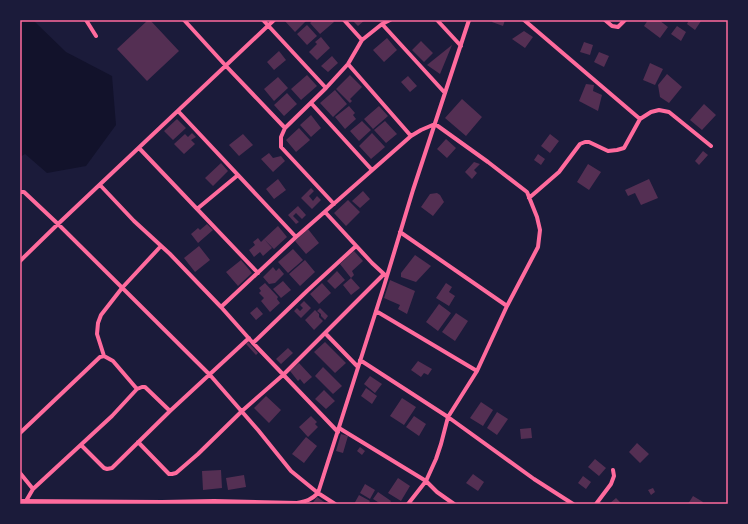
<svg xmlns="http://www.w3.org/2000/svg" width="748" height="524" viewBox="0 0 748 524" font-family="Montserrat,sans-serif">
<rect width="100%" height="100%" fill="#1b1b3a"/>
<!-- water -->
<path fill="#12122b" d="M20,20H33L66,52L112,76L116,125L86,166L47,173L25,154L20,157Z"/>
<!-- building -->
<path fill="#542f53" d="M148,20H150L179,51L147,81L117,49Z
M284,20H305L306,21L295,32Z
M313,20H332L334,22L320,34L310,23Z
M352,20H365L358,26Z
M493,20H505L503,26L492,22Z
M648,20H659L668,27L660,38L644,26Z
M689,20H699L701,21L695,30L687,24Z
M307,25L317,36L307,45L297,34Z
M677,26L686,32L681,41L671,34Z
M524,31L533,37L525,48L512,39Z
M321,37L330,48L317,60L309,52L317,44L315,42Z
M387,38L397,50L384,62L373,50Z
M421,41L433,53L424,62L412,50Z
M584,42L593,45L590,55L580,52Z
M452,45L440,74L427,65Z
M279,51L286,60L274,70L267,62Z
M599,52L609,56L604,67L594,62Z
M332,56L338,63L328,72L321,66Z
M650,63L663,69L655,85L643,80Z
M667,74L682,87L669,103L660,97L658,85Z
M307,75L317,86L301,100L291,89Z
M350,75L362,87L350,99L352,101L350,103L336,89Z
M408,76L417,86L410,92L401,82Z
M278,77L288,88L274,101L264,89Z
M586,84L594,85L593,91L602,95L598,111L579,101Z
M335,90L347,104L333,117L320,103Z
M287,93L297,104L284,116L274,105Z
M462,99L482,117L466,136L445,118Z
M704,104L716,115L702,130L690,120Z
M349,106L355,113L353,115L356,119L345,129L335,117Z
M379,106L388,116L373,129L364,119Z
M311,115L321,128L311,137L300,125Z
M177,119L186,128L173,140L164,131Z
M362,121L371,130L359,141L350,131Z
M385,121L397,134L386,143L374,130Z
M299,128L310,140L296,152L286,140Z
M192,133L196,137L191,140L195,144L184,154L174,144L185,134L188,137Z
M372,133L385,147L371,159L359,146Z
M243,134L253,145L239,156L229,145Z
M550,134L559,141L550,153L541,146Z
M446,139L456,148L447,158L437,149Z
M703,151L708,155L699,165L695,161Z
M269,153L273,158L281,156L285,161L273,172L261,159Z
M538,154L545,159L541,165L534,160Z
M474,162L480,164L474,170L477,173L472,179L465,172Z
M221,163L228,171L213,186L205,178Z
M588,164L601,172L589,190L577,182Z
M278,179L286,190L274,199L266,189Z
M649,179L658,198L641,205L635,193L628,196L625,190Z
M311,188L314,191L309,196L313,201L317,196L321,200L312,209L301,198Z
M363,191L370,199L360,208L352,201Z
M437,193L440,195L444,202L433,216L421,207L430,194Z
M348,200L360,212L346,226L334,213Z
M298,206L306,215L302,219L296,213L293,216L299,222L296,224L288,215Z
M207,224L213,230L198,243L191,234L198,228L200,230Z
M278,226L287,237L274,249L264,239Z
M308,229L319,243L306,254L295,241Z
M258,238L261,242L264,239L272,248L263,256L260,252L254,257L249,250L255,245L253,242Z
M199,246L210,260L195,272L184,258Z
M293,249L303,260L288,273L278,262Z
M354,251L363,261L352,271L354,275L351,278L360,288L351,295L343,285L351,278L340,264Z
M415,255L431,266L416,282L401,277V273Z
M241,260L252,273L238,286L226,272Z
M305,260L315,272L300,286L289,274Z
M273,267L276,271L279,268L284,274L275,283L269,284L263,277Z
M337,271L345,280L335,289L327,281Z
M390,280L415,291L407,314L398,309L400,305L384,298Z
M283,281L291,290L281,298L273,289Z
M265,283L278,297L277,299L280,303L270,312L261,301L264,298L259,293L261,291L259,288Z
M322,283L331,293L319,304L310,294Z
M446,283L452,287L449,292L455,296L449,306L436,298Z
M304,301L311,308L301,318L294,311L297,308L300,311L303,308L300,305Z
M439,304L451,313L438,331L426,322Z
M257,307L263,314L256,320L250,313Z
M320,308L328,316L325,320L321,316V314L317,311Z
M315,310L319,314V317L323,321L314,330L305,320Z
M456,313L468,321L455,341L442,332Z
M248,342L258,353L256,355L246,344Z
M325,342L346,363L335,373L314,352Z
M288,348L293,353L281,364L276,359Z
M418,361L432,369L428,375L424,373L421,377L411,370Z
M299,363L312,377L304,384L300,379L298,381L290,371Z
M323,367L342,386L333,394L315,376Z
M370,376L382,384L375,393L364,384Z
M366,388L377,396L372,404L361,396Z
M324,390L335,401L326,409L315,399Z
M266,396L281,410L269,423L254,408Z
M402,398L416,407L404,425L390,416Z
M481,402L493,410L483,426L470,418Z
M497,412L508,419L497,435L487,428Z
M311,416L317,422L315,424L318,427L308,437L299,427Z
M414,416L426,424L419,436L406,427Z
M531,428L532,438L521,439L520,429Z
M341,434L348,436L343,453L336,451Z
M306,437L317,446L304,463L292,454Z
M637,443L649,454L640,463L629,452Z
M360,447L365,451L362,455L357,451Z
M595,459L606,468L599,476L588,467Z
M221,470L222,488L203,490L202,471Z
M473,474L484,482L478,491L466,483Z
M244,475L246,487L228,490L226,478Z
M583,476L591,482L586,489L578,483Z
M398,478L410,486L401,501L388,493Z
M365,484L375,490L370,499L360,493Z
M653,488L655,492L651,495L648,490Z
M378,492L391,501L389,504H381L373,499Z
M359,495L370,501L368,504H354Z
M693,496L703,502L702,504H688Z
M317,497L327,504H312Z
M616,498L622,504H609Z"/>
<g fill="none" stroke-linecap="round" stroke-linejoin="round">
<!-- minor -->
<path stroke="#ff6b9d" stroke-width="4" d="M86,20L96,36
M184,20L226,66L285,128L326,88L348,64L362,40L382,24L390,20
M263,20L326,88
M344,20L362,40
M437,20L461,46
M524,20L640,119
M605,20L612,26L618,27L625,20
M382,24L445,93
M348,64L411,136
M311,103L372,170
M178,111L296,237
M285,128L281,137V147L334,204
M139,148L258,273
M100,185L134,221L170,254L221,307L253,343L338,432
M20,192H24L58,224L210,375L258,430L291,471L318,493L335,504
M529,198L559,172L580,144L585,142H589L608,151L617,150L624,148L640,119L651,112L659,110L669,112L711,146
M197,209L238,175
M325,212L372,263L385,275
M400,232L507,306
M20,261L58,224L274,20
M221,307L296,237L411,136L421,130L435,124L488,162L527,192L537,217L540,230L538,247L507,306L477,371L448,417L441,444L436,459L426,481L339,428
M376,311L477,371
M325,333L358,367
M253,343L307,291L356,246
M360,360L448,417L534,479L573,504
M137,389L113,361L104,356L97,334L98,323L101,315L122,288L161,246
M20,433L100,357L104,356
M138,442L169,474H172L176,473L198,454L242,411L283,375L384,274
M81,445L104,468L107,469L112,468L170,411L249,338
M20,473L33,489
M20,501L162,502L214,501L297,503C307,501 311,500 318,493L384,286L413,190L469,20
M26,501L33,489L112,416L137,389L142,387H145L170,411
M408,504L426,481L437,492L454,504
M596,504L611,484L614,476L613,470"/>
</g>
<!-- border -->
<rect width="748" height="524" fill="none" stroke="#1b1b3a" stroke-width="42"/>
<rect x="21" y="21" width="706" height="482" fill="none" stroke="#ff6b9d" stroke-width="1.5"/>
</svg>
